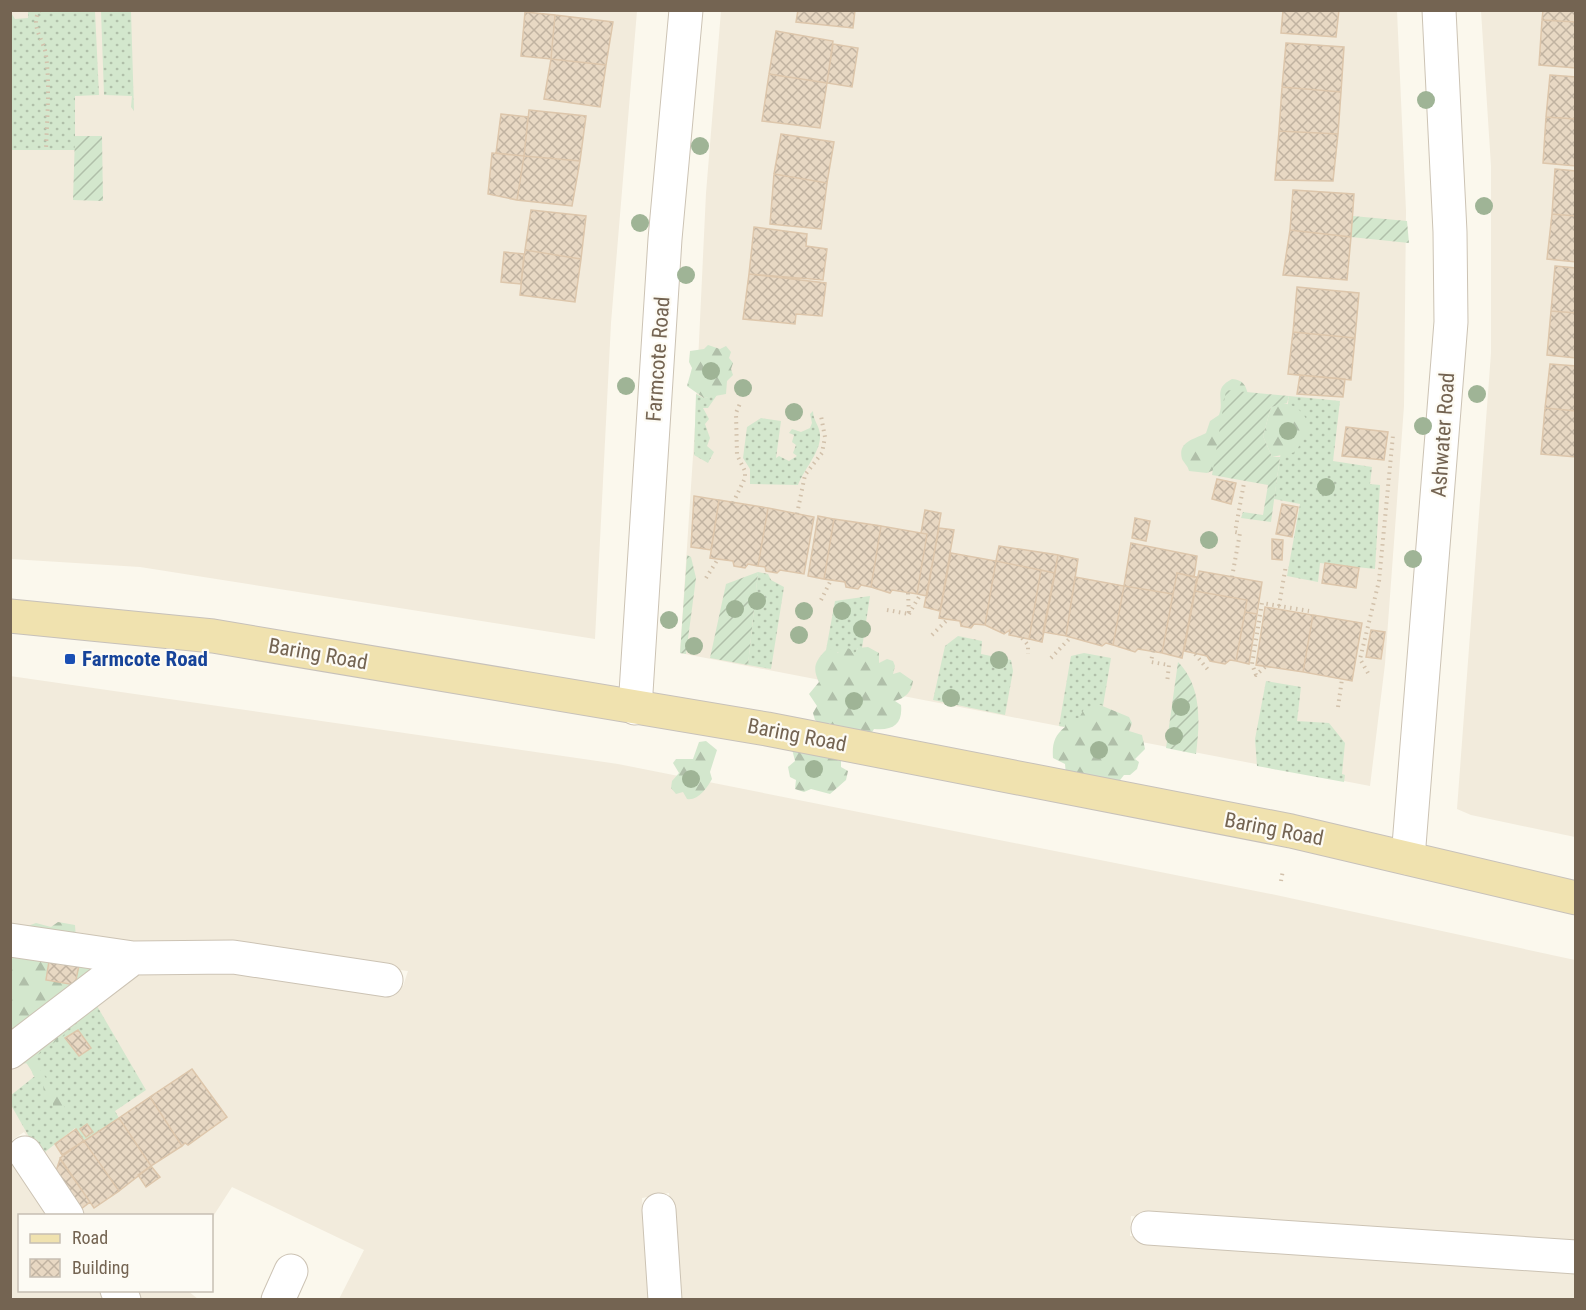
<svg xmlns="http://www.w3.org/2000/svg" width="1586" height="1310" viewBox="0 0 1586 1310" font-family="'Roboto Condensed',sans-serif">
<defs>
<pattern id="grass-dots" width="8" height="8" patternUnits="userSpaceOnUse" patternTransform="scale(1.5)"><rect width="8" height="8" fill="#d3e7cd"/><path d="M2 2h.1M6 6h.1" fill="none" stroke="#b0bfa9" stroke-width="1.8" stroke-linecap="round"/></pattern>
<pattern id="forest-firs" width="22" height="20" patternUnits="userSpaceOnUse" patternTransform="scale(1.5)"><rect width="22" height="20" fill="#d3e7cd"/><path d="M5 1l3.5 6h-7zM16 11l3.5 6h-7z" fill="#b0bfa9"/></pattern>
<pattern id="garden-furrows" width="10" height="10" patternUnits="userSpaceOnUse" patternTransform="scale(1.5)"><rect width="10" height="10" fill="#d3e7cd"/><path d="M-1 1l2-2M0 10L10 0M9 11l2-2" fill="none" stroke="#b0bfa9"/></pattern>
<pattern id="building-cross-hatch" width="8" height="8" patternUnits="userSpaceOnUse" patternTransform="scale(1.5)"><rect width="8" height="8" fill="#e8d8c3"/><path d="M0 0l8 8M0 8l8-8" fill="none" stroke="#c1b3a1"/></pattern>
</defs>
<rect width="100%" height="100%" fill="#fbf8ed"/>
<!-- residential -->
<path fill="#f2ebdc" d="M10,11H637L611,323L595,639L140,567L11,559Z
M721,11H1397L1406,211L1404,406L1385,664L1370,786L680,653L695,426L706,193Z
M1481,11H1575V837L1471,815L1457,809L1491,353V166Z
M10,676L618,764L1276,895L1575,960V1244L1131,1216L1130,1236L1575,1267V1299H676L669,1193L642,1198L650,1299H339L364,1250L232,1187L212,1218V1216L78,1215L24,1132L11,1141V1070L144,970L241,968L403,986L408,971L199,945L130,948L11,934Z
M10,1147L57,1215L20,1216V1290L107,1291L113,1299H11Z
M127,1291H188L198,1299H133Z"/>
<!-- grass -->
<path fill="url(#grass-dots)" d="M55,10L95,11L99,95L75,96V150H11L10,11L15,19L28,18V12Z
M101,11H131L134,111L131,107L132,96L104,95Z
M696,394L704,398L717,395L708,408H703L709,419L705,424L710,438L707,446L714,452L708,463L694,455Z
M1289,396L1340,401L1333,461L1372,467L1370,484L1380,485L1375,569L1320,563L1318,582L1287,576L1300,504L1274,499Z
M813,411C813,421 821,427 820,438C819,454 804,469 798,485L750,484V469L743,458L747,427L761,418L781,421L776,458L779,456L789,461L797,456L793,453L796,445L792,442L794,435L789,433L792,429L801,432L810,428L812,423L810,414Z
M758,572L768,574L771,580L784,587L771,669L748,665Z
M870,596L862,648H858L854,656L826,650L835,601Z
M958,636L982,641L981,654L1011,660L1013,671L1005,715L933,700L945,646Z
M1084,653L1111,658L1103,706L1100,705L1065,727L1059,726L1071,656Z
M1266,681L1301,687L1297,721L1329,723L1345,743L1342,774L1345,775L1344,782L1257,766L1255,739Z
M97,1006L146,1090L115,1111L119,1118L84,1141L75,1128L40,1156L11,1105L10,1096L35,1076L23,1058Z"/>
<!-- forest -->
<path fill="url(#forest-firs)" d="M708,345L720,349L726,346L731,352L729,358L733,363L731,369L733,375L727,381L726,394L704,398L687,386L692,368L689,362L690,351L704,349Z
M1232,379C1243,380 1246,385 1248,395L1214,470L1207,473L1189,471C1188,466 1184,463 1182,459C1177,441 1196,439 1206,433L1210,421L1219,415C1225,399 1212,389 1232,379Z
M1281,403C1295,404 1305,412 1309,426L1296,452L1272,457L1263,436L1271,407Z
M844,647L850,649L854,655L858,648L868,647L879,653V663L887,659L893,661L895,666L893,674L900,672L913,681C911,693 906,697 895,701L901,705C903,724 893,731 874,729L869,737L834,734L830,723L823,725L815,720L813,713L817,706L809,694L819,682C812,668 815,661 826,650L833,649L838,653Z
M1100,705L1129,717L1132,723L1129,731L1142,735L1145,749L1135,759L1139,762L1137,769L1130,775H1124L1117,784L1066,775L1065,764L1053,758C1052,744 1054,736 1065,727L1066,719L1079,718L1084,709Z
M706,741L717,750L710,772L712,779C707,788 698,801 687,799L683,792L676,794L671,788L672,781L679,773L673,763L676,759H693L699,742Z
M791,745L841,758V767L848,771L846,780L830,794L811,789L804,792L795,789L796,780L790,777L788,767L795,761Z
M58,922L75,925L76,939L92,957L91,978L62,1025L64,1035L33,1059L62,1102L65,1108L61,1112L53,1108V1102L44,1092L43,1084L33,1075L29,1063L19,1064L11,1059V952L22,928L36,923L51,927Z"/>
<!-- garden -->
<path fill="url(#garden-furrows)" d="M75,136H102L103,201L73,200Z
M1353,216L1407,221L1409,243L1351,237Z
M1226,390L1289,396L1287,403L1271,407L1263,436L1272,457H1280L1271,522L1241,518L1243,512L1263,515L1268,485L1212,475Z
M687,555L691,557L696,578L686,654L680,653Z
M758,572L748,665L710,658L726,584Z
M1178,662C1202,686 1200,722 1196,754L1166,748Z"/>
<!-- building -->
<path fill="url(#building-cross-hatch)" stroke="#ddc6ab" stroke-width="1.5" d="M798,10H855L853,28L796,22Z
M1283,10H1339L1336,37L1281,33Z
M1543,10H1576V22L1542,20Z
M525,12L555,15L551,59L521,56Z
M555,15L613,22L606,65L551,59Z
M1542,20L1576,22V68L1539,65Z
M776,31L833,41L827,83L769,74Z
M1286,43L1344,47L1341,92L1282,87Z
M833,44L858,48L852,87L827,83Z
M551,59L606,65L600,107L544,99Z
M769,74L827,83L820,128L762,121Z
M1550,75L1576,77V119L1546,117Z
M1282,87L1341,92L1338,134L1279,131Z
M529,110L586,116L580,161L524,156Z
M501,114L528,117L524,156L496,153Z
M1546,117L1576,119V166L1543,163Z
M1279,131L1338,134L1333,181L1275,180Z
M781,134L834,142L827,183L774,174Z
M492,153L524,156L517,200L488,194Z
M524,156L580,161L572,206L517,200Z
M1555,169L1576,171V216L1552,214Z
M774,174L827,183L821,229L770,224Z
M1293,190L1354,194L1351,237L1290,230Z
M531,210L586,216L581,259L525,250Z
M1552,214L1576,216V262L1547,259Z
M754,227L807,234L806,246L827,249L823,280L749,274Z
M1290,230L1351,237L1347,280L1283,275Z
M525,250L581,259L575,302L520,295Z
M504,252L524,254L521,284L501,282Z
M1555,266L1576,268V313L1551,311Z
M749,274L826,283L822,316L796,314L795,324L743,319Z
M1297,287L1359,293L1355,338L1293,332Z
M1551,311L1576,313V358L1547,355Z
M1293,332L1355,338L1351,380L1288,374Z
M1550,364L1576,366V411L1545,408Z
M1300,375L1345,379L1343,397L1297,394Z
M1545,408L1576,411V457L1541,454Z
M1346,427L1388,432L1384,460L1342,456Z
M1217,479L1236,483L1231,504L1212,499Z
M694,496L719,500L711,550L691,547Z
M719,500L768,508L758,566L748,564L745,568L734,566L733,561L710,558Z
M1282,504L1298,507L1292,537L1276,534Z
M768,508L814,517L804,574L780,570L777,573L766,571L765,567L758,566Z
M925,510L941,513L927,596L917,594L927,534L921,533Z
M818,516L834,519L824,579L808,576Z
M1135,518L1150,521L1146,541L1132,538Z
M834,519L881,526L871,587L861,585L858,589L846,587L845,582L824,579Z
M881,526L927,534L917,594L892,590L890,593L871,587Z
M939,528L954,530L940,611L924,607Z
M1272,539L1283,540L1282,560L1272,559Z
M1131,543L1197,556L1194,577L1177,573L1173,594L1124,586Z
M999,546L1058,555L1055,573L996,561Z
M951,553L996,561L985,625L974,624L971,628L961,626L960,621L939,618Z
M1058,555L1078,559L1066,636L1043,632Z
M996,561L1041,570L1029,639L1009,635L1010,630L1004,634L985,625Z
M1325,563L1359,568L1356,588L1322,583Z
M1041,570L1055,573L1042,642L1029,639Z
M1199,571L1262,582L1257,614L1245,612L1247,600L1195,591Z
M1177,573L1197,577L1182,658L1162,653Z
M1075,577L1124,586L1113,645L1106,643L1102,646L1066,636Z
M1124,586L1173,594L1162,653L1138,649L1135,652L1113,645Z
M1195,591L1247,600L1236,661L1230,660L1225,664L1210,661L1207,656L1184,651Z
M1265,607L1313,615L1303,672L1256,665Z
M1245,612L1257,614L1249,664L1236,661Z
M1313,615L1362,623L1352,681L1303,672Z
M1371,630L1385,632L1381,659L1366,657Z
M49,961L79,965L75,985L46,980Z
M78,1030L91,1048L79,1056L65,1038Z
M192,1069L227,1117L188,1145L185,1143L182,1146L150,1097Z
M150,1097L182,1146L151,1166L119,1118Z
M119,1118L151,1166L119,1191L84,1141Z
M87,1124L93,1132L86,1137L80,1129Z
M76,1129L84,1141L62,1155L55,1144Z
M84,1141L119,1191L94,1208L60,1158Z
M60,1159L90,1202L81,1209L55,1174Z
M151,1166L160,1177L146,1187L138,1175Z"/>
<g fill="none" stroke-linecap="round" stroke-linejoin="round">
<defs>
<path id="minor" d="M635,708L665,239L686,10
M1408,858L1451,322L1450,232L1439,10
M10,940L133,958L233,957L386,980
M10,1052L133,958
M25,1153L67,1216
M659,1210L665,1300
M1148,1228L1576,1257
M117,1290L124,1300
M278,1300L291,1271"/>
<path id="major" d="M10,616L213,636L767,729L1291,831L1576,898"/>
</defs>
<!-- minor casing -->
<use href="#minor" stroke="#ccc3b4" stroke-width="35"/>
<!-- major casing -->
<use href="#major" stroke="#c7c1ba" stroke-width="35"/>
<!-- path -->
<path stroke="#d2c1ab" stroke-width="4" stroke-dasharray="1.5 4.5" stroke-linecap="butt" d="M40,10C29,25 44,40 46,55C50,86 47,118 46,150
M733,503L745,478V471L737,455L736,413L741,401
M797,514L805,475L822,453L825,437L821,416
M1232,577L1240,533L1235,532L1244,483
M706,578L718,559
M908,593L909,614
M821,600L831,580
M1279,606L1286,565
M887,610L909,614
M909,614L920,595
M932,635L948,619
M1022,638L1028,645V654
M1153,651L1151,662L1169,665L1167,683
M1195,654L1209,671
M1051,658L1071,637
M1265,667L1256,675L1252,664L1262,603L1309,611
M1368,673L1360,659L1379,581L1393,435
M1338,707L1342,679
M1281,881L1283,870"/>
<!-- minor -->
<use href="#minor" stroke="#fff" stroke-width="33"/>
<!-- major -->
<use href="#major" stroke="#f0e2af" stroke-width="33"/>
</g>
<!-- trees -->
<g fill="#9fb496">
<circle cx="1426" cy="100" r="9"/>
<circle cx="700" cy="146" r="9"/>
<circle cx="1484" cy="206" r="9"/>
<circle cx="640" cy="223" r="9"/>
<circle cx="686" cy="275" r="9"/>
<circle cx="711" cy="371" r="9"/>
<circle cx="626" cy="386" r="9"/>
<circle cx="743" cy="388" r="9"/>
<circle cx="1477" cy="394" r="9"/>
<circle cx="794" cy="412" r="9"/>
<circle cx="1423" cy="426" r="9"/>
<circle cx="1288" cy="431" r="9"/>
<circle cx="1326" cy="487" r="9"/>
<circle cx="1209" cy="540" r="9"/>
<circle cx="1413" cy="559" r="9"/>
<circle cx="757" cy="601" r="9"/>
<circle cx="735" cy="609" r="9"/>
<circle cx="804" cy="611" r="9"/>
<circle cx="842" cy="611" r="9"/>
<circle cx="669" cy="620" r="9"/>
<circle cx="862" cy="629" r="9"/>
<circle cx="799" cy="635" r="9"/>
<circle cx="694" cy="646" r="9"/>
<circle cx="999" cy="660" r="9"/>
<circle cx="951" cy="698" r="9"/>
<circle cx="854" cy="701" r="9"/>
<circle cx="1181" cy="707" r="9"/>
<circle cx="1174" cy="736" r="9"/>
<circle cx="1099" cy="750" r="9"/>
<circle cx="814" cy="769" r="9"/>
<circle cx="691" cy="779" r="9"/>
</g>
<!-- markers -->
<rect fill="#1a4fb4" stroke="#fdfbf4" stroke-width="2" x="64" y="653" width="12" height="12" rx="3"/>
<g text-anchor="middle" stroke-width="4.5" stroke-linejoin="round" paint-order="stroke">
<!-- street labels -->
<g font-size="21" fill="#746452" stroke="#fdfbf4">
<text transform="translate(658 359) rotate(-86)" y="7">Farmcote Road</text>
<text transform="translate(1443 435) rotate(-86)" y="7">Ashwater Road</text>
<text transform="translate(318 654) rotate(10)" y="7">Baring Road</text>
<text transform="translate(797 735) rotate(11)" y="7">Baring Road</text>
<text transform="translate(1274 829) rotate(11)" y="7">Baring Road</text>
</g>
<!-- transit labels -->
<g font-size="21" font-weight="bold" fill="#164399" stroke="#fdfbf4" text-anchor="start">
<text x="82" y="666">Farmcote Road</text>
</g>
</g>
<!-- border -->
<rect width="1586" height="1310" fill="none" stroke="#746452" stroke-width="24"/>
<!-- legend -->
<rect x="18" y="1214" width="195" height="78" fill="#fdfbf4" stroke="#c6bfb3" stroke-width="1.5"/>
<rect x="30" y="1234" width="30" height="9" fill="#f0e2af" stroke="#c6bfb3" stroke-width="1.5"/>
<text x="72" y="1244" font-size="18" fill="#746452">Road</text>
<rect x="30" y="1259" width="30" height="18" fill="url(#building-cross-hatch)" stroke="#c6bfb3" stroke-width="1.5"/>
<text x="72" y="1274" font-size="18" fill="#746452">Building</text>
</svg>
